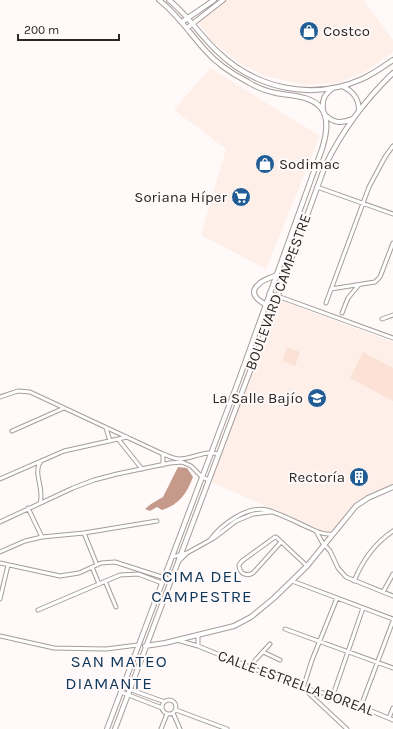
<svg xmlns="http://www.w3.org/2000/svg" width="393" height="729" viewBox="0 0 393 729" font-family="Karla,sans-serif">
<rect width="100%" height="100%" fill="#fffaf9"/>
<!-- built -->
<path fill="#ffefe9" d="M227,0H364L393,40V52L365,72L337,83L303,85L265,76L239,63L211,40L197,21Z
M210,68L320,136L266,269L201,235L226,149L174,110Z
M279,300L393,342V485L370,495L357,505L330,534L213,483L210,480Z"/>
<!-- green -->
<path fill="#fce1d7" d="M287,347L300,352L295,366L282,361Z
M363,352L393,368V401L350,378Z"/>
<!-- water -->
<path fill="#c59a8b" d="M178,467L187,468L193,477C187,493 179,505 162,510L157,507L150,511L145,509L151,504L163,497Z"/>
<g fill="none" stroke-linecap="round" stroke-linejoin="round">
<defs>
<path id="minor" d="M317,187L393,214
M331,289L375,282L380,277L393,243
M269,293L393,338
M326,303L369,187L385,157L393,146
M342,313L348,298L358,286
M382,319L393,315
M0,397L18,391L30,392L163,454C169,456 174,459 179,459C193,459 204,450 218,454
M106,428L110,441
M12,431L64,408
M118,439L142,469
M163,465V454
M0,479L64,451L127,437
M40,503C45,489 32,473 41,461
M28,508L42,537
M0,522L73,488L94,480L117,474L170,463L182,462L191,466L202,477L209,480
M316,531L322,542L330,551L338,568L346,577L393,596
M84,533L97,565
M210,540C221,525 247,505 267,510C281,514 294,521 307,527C316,531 323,535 333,534
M281,542L253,573C246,577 239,573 239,565L242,561L275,537H276L307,566
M0,552L25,541L42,537L84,533L157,521
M172,557L187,553
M179,561L187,553L214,538L236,521L253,514L270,512
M0,563L60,576L79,573L101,563L115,562L171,580
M92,567L99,584
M105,581L116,607
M292,581L393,619
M354,581C363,560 374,544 393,531
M383,592L393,574
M337,598L312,660L303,688L347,729
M0,599L8,565
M38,610L120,575L138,574L162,583
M285,629L393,668
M198,635V646
M0,636L54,648L106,649L138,645
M177,640L198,646L279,679L318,692L333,695L393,720
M263,652L280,660
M249,667L270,644
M123,687L165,702
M121,692L162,708
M333,695L363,608
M162 707a7 7 0 1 1 14 0a7 7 0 1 1-14 0Z
M361,706L393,621
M176,710L227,729
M173,713L180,729
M389,718L393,708
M161,729L167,714"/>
<path id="tertiary" d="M169,0C189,16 200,36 219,53C257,89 313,101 362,79C373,74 383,67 393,60
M182,22L214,0
M187,28L223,0
M342,86C353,91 359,98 359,111
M323,110C322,99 324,95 333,88
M325,115C334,123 341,124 352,119
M274,307C264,305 245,295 259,284C262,280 271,278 276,275
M145,646L165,643L234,626L251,617L274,598L307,566L356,506L368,498L393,487
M107,729L238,382L322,149C326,136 330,119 321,108C311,95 290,96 276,93C266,91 256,87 248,82C232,74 216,63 204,49C189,32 177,14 159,0
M115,729L264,334L325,166C342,131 365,100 393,73"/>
</defs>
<!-- minor casing -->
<use href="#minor" stroke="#a49d9b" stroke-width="5"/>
<!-- tertiary casing -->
<use href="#tertiary" stroke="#a49d9b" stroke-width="6"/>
<!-- minor -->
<use href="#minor" stroke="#fff" stroke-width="3"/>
<!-- tertiary -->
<use href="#tertiary" stroke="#fff" stroke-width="4"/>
</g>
<!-- icons -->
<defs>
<symbol id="shop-disc" viewBox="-11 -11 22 22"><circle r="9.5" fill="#215d94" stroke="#fffaf9"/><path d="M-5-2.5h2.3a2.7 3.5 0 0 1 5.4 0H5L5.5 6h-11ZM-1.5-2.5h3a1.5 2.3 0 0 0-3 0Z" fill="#fff"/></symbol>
<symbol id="supermarket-disc" viewBox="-11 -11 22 22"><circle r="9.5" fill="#215d94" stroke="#fffaf9"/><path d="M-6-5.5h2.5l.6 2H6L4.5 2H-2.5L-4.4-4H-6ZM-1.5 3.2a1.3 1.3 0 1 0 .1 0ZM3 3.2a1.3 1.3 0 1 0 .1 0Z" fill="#fff"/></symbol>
<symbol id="university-disc" viewBox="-11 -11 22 22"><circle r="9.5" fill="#215d94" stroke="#fffaf9"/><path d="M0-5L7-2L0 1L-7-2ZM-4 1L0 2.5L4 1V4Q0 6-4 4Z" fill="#fff"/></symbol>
<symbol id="building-disc" viewBox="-11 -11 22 22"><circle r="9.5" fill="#215d94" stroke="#fffaf9"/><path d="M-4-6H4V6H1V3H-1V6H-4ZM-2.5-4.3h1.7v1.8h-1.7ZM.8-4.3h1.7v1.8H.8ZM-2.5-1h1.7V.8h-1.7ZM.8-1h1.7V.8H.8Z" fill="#fff"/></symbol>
</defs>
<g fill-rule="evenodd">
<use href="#shop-disc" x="298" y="20" width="22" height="22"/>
<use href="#shop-disc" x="254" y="153" width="22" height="22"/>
<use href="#supermarket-disc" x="230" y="186" width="22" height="22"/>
<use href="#university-disc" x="306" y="387" width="22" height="22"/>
<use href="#building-disc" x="348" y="466" width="22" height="22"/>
</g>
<g text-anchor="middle" stroke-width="4" stroke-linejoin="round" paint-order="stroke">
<!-- poi labels -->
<g font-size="15" fill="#2a2727" stroke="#fffaf9" text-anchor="end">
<text x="323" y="36" text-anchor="start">Costco</text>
<text x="279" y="169" text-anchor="start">Sodimac</text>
<text x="227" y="202">Soriana Híper</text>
<text x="303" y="403">La Salle Bajío</text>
<text x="345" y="482">Rectoría</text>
</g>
<!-- street labels -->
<g font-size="15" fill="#2a2727" stroke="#fffaf9">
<text transform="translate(278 292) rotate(-70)" y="5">BOULEVARD CAMPESTRE</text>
<text transform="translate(296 683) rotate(20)" y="5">CALLE ESTRELLA BOREAL</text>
</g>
<!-- quarter labels -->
<g font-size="17" letter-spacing="1" fill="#0e375d" stroke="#fffaf9">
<text x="202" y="582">CIMA DEL<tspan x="202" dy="20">CAMPESTRE</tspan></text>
<text x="119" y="667">SAN MATEO</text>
<text x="109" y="689">DIAMANTE</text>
</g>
</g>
<!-- scale -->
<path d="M18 34v6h101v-6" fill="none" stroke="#2a2727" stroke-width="2"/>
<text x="24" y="34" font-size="12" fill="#2a2727" stroke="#fffaf9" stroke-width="3" paint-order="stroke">200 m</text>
</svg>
